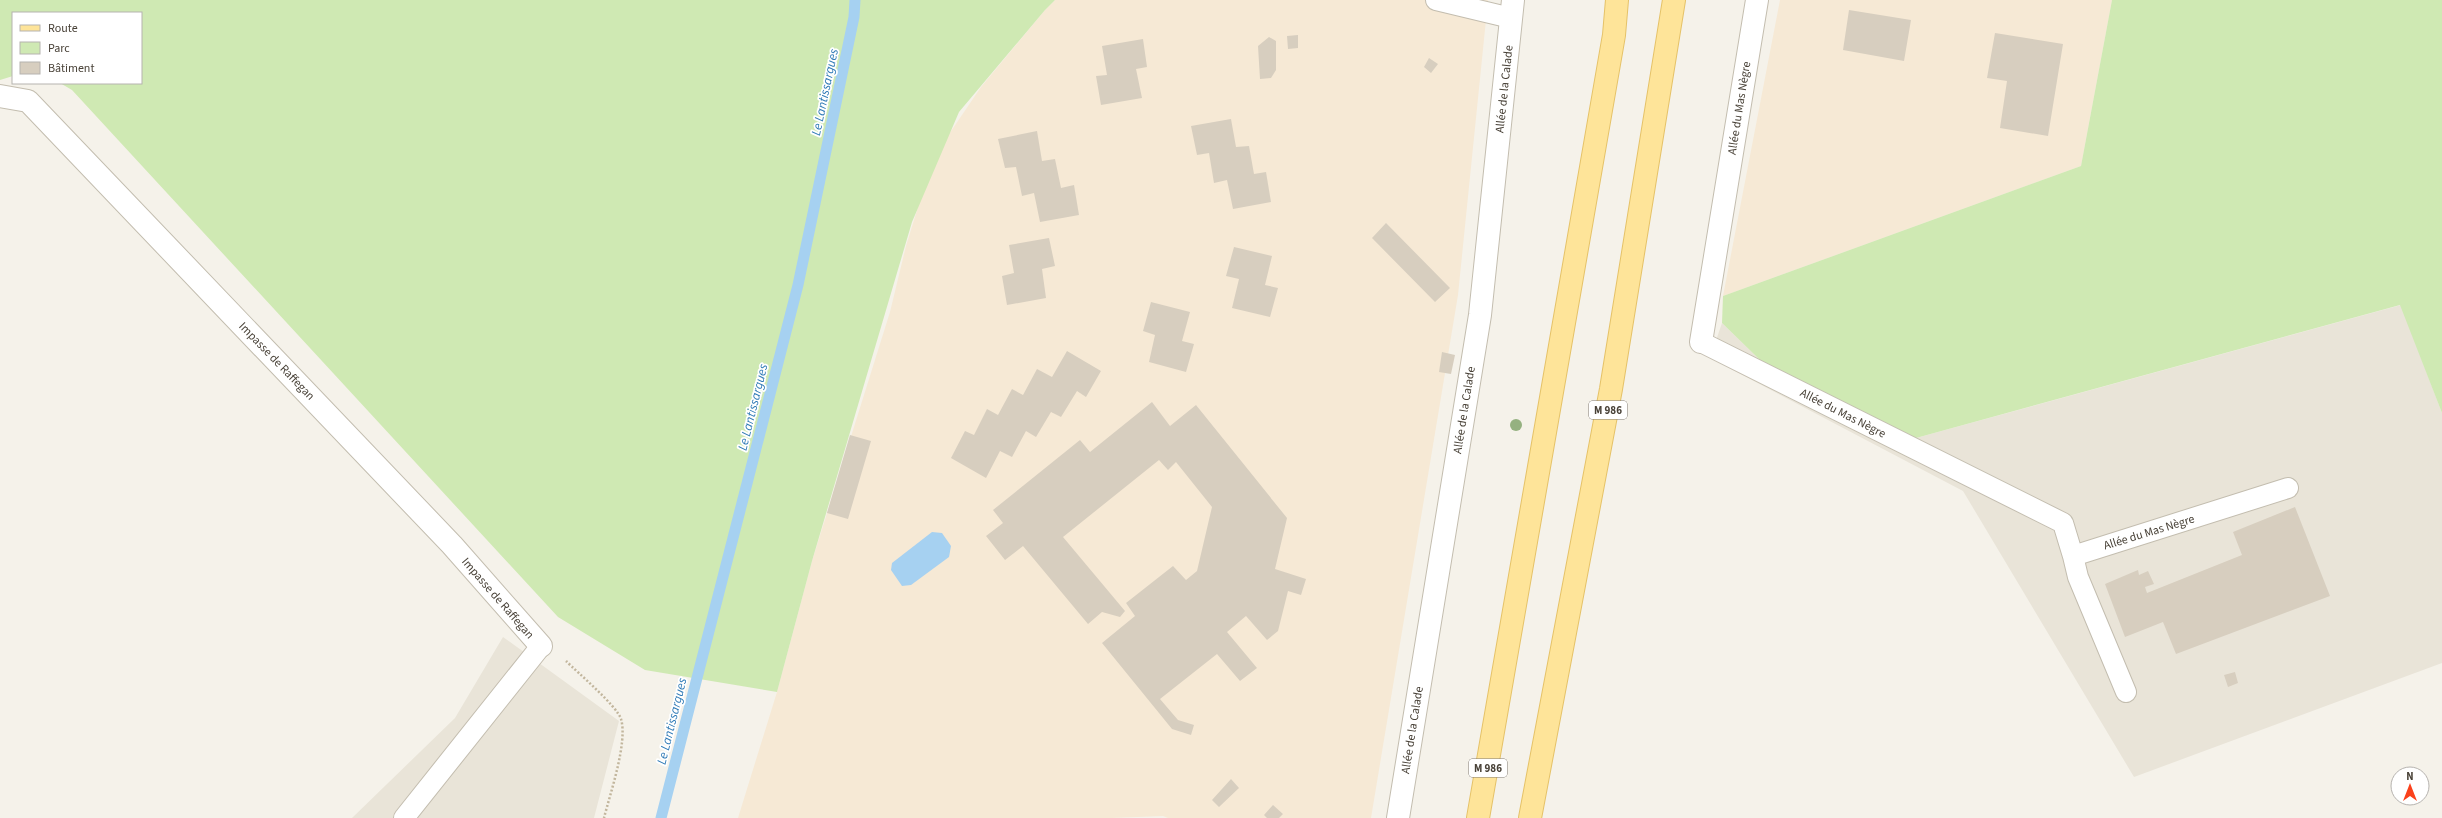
<svg xmlns="http://www.w3.org/2000/svg" width="2442" height="818" viewBox="0 0 2442 818" font-family="'Source Sans 3',sans-serif">
<rect width="100%" height="100%" fill="#f5f2ea"/>
<!-- residential -->
<path fill="#e9e4d8" d="M2401,305L2442,413V663L2134,777L1963,491L1710,358L1722,323L1762,362L1916,438Z
M503,637L619,721L594,818H352L455,718Z"/>
<!-- commercial -->
<path fill="#f6e9d5" d="M1055,0H1488L1458,295L1371,818H1168L1163,816L1112,818H738L777,692L812,561L890,312L906,246L926,181L945,140L981,87L1045,10Z
M1780,0H2112L2081,166L1723,296Z"/>
<!-- green -->
<path fill="#cfe9b3" d="M0,0H1055L1045,10L959,112L912,222L812,561L777,692L645,670L558,617L72,90L60,83H141V13H13V76L0,80Z
M2112,0H2442V413L2400,305L1916,438L1762,362L1722,323L1723,296L2081,166Z"/>
<!-- water -->
<path fill="#a6d1f1" d="M932,532L942,533L951,546L949,557L911,585L902,586L891,570L892,563Z"/>
<g fill="none" stroke-linecap="round" stroke-linejoin="round">
<!-- stream -->
<path stroke="#a6d1f1" stroke-width="11" d="M661,818L798,285L854,17L855,0"/>
</g>
<!-- building -->
<path fill="#d7cebf" d="M1849,10L1911,20L1904,61L1843,50Z
M1995,33L2063,44L2048,136L2000,128L2007,81L1987,78Z
M1298,35V48L1288,49L1287,36Z
M1269,37L1276,41V70L1271,78L1260,79L1258,46Z
M1143,39L1147,67L1136,69L1142,98L1101,105L1096,76L1107,75L1102,46Z
M1429,58L1438,64L1431,73L1424,67Z
M1231,119L1236,147L1249,146L1254,174L1266,172L1271,202L1233,209L1227,180L1214,183L1209,153L1197,155L1191,126Z
M1037,131L1042,161L1055,159L1061,188L1074,185L1079,215L1040,222L1034,193L1022,196L1016,167L1005,168L998,139Z
M1386,223L1450,288L1435,302L1372,238Z
M1049,238L1055,266L1042,269L1046,298L1007,305L1002,276L1014,273L1009,245Z
M1234,247L1272,256L1265,285L1278,288L1270,317L1232,308L1239,279L1226,276Z
M1151,302L1190,312L1182,341L1194,344L1186,372L1149,362L1155,335L1143,331Z
M1067,351L1101,371L1086,397L1077,391L1061,417L1051,412L1036,437L1026,431L1012,457L1000,451L986,478L951,458L965,431L974,435L987,409L998,415L1012,389L1023,395L1037,369L1052,377Z
M1442,352L1455,355L1451,374L1439,372Z
M1152,402L1170,426L1196,405L1287,518L1275,569L1306,579L1301,595L1288,591L1278,631L1267,640L1246,616L1227,632L1257,668L1240,681L1217,654L1160,699L1178,720L1194,725L1191,735L1172,729L1102,643L1135,616L1126,603L1173,566L1186,580L1197,571L1212,507L1176,462L1168,470L1159,460L1063,537L1125,611L1120,617L1102,612L1088,624L1023,546L1005,560L986,536L1003,523L993,510L1080,440L1090,452Z
M850,435L871,441L848,519L827,513Z
M2295,507L2330,596L2176,654L2163,622L2125,637L2105,584L2138,570L2139,575L2148,571L2154,584L2145,587L2147,593L2242,555L2233,532Z
M2235,672L2238,683L2228,687L2224,675Z
M1231,779L1239,788L1219,807L1212,800Z
M1273,805L1283,814L1279,818H1267L1264,815Z"/>
<g fill="none" stroke-linecap="round" stroke-linejoin="round">
<defs>
<path id="service" d="M1436,0L1511,18
M1701,342L2063,523L2073,556L2288,488
M2073,556L2078,577L2126,692
M404,818L541,646"/>
<path id="minor" d="M0,96L28,101L452,545L541,646
M1701,342L1757,0"/>
<path id="tertiary" d="M1398,818L1480,315L1513,0"/>
<path id="primary" d="M1478,818L1614,35L1617,0
M1530,818L1611,389L1674,0"/>
</defs>
<!-- service casing -->
<use href="#service" stroke="#c3bdaf" stroke-width="22"/>
<!-- minor casing -->
<use href="#minor" stroke="#c3bdaf" stroke-width="24"/>
<!-- tertiary casing -->
<use href="#tertiary" stroke="#c3bdaf" stroke-width="24"/>
<!-- primary casing -->
<use href="#primary" stroke="#e5c268" stroke-width="24"/>
<!-- path -->
<path stroke="#c2b69d" stroke-width="2.5" stroke-dasharray="2 2" stroke-linecap="butt" d="M566,661C577,672 617,706 621,719C628,742 610,794 604,818"/>
<!-- service -->
<use href="#service" stroke="#fff" stroke-width="20"/>
<!-- minor -->
<use href="#minor" stroke="#fff" stroke-width="22"/>
<!-- tertiary -->
<use href="#tertiary" stroke="#fff" stroke-width="22"/>
<!-- primary -->
<use href="#primary" stroke="#fee499" stroke-width="22"/>
</g>
<!-- trees -->
<circle fill="#95b180" cx="1516" cy="425" r="6"/>
<g text-anchor="middle" stroke-width="3.5" stroke-linejoin="round" paint-order="stroke">
<!-- shield labels -->
<g fill="#fff" stroke="#807b74" stroke-width="1">
<rect x="1589" y="401" width="38" height="18" rx="3"/>
<rect x="1469" y="759" width="38" height="18" rx="3"/>
</g>
<g font-size="11" font-weight="bold" fill="#494238">
<text x="1608" y="414">M 986</text>
<text x="1488" y="772">M 986</text>
</g>
<!-- street labels -->
<g font-size="12" fill="#494238" stroke="#fff">
<text transform="translate(1504 89) rotate(-84)" y="4">Allée de la Calade</text>
<text transform="translate(1739 108) rotate(-81)" y="4">Allée du Mas Nègre</text>
<text transform="translate(277 361) rotate(46)" y="4">Impasse de Raffegan</text>
<text transform="translate(1464 410) rotate(-81)" y="4">Allée de la Calade</text>
<text transform="translate(1843 413) rotate(27)" y="4">Allée du Mas Nègre</text>
<text transform="translate(2149 532) rotate(-17)" y="4">Allée du Mas Nègre</text>
<text transform="translate(498 598) rotate(49)" y="4">Impasse de Raffegan</text>
<text transform="translate(1412 730) rotate(-81)" y="4">Allée de la Calade</text>
</g>
<!-- water labels -->
<g font-size="13" font-style="italic" fill="#2f7ab6" stroke="#fff">
<text transform="translate(824 92) rotate(-78)" y="5">Le Lantissargues</text>
<text transform="translate(752 407) rotate(-76)" y="5">Le Lantissargues</text>
<text transform="translate(671 721) rotate(-76)" y="5">Le Lantissargues</text>
</g>
</g>
<!-- legend -->
<rect x="12" y="12" width="130" height="72" fill="#ffffff" stroke="#b6b3af"/>
<rect x="20" y="25" width="20" height="6" fill="#fee499" stroke="#b6b3af"/>
<text x="48" y="32" font-size="12" fill="#494238">Route</text>
<rect x="20" y="42" width="20" height="12" fill="#cfe9b3" stroke="#b6b3af"/>
<text x="48" y="52" font-size="12" fill="#494238">Parc</text>
<rect x="20" y="62" width="20" height="12" fill="#d7cebf" stroke="#b6b3af"/>
<text x="48" y="72" font-size="12" fill="#494238">Bâtiment</text>
<!-- north arrow -->
<g transform="translate(2410 786)"><circle r="19" fill="#ffffff" stroke="#b6b3af"/>
<path d="M0-3L7 15L0 10L-7 15Z" fill="#fa411b"/>
<text y="-6" font-size="11" font-weight="bold" text-anchor="middle" fill="#494238">N</text>
</g>
</svg>
